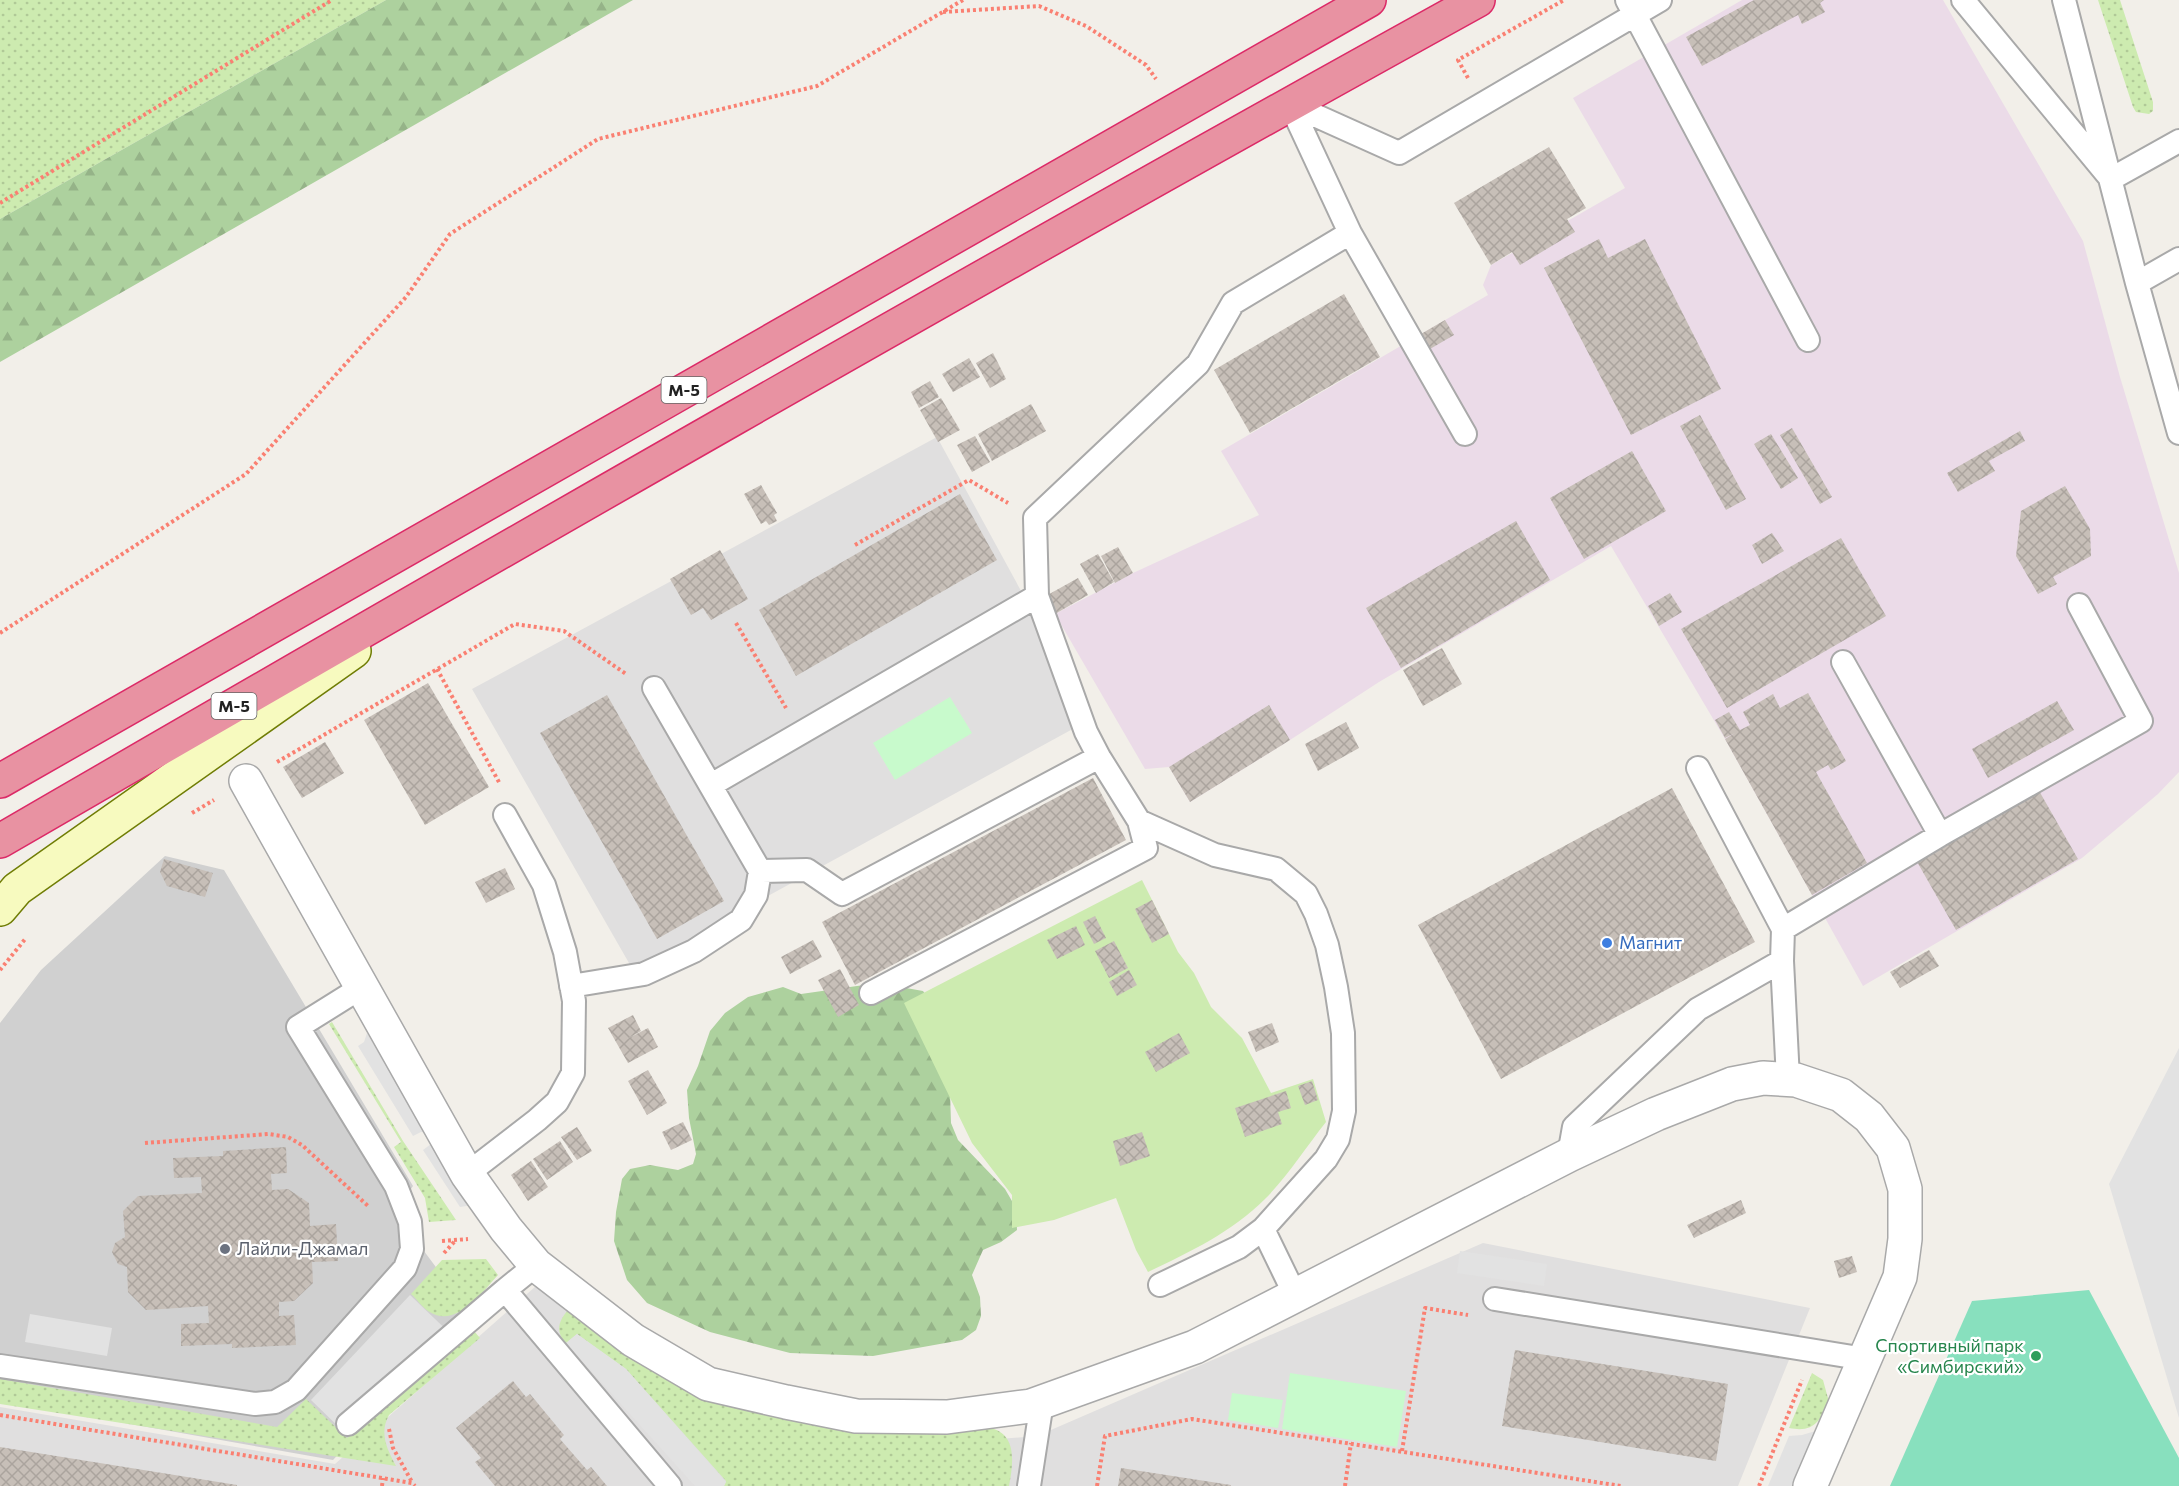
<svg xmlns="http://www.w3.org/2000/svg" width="2179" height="1486" viewBox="0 0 2179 1486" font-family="Commissioner,sans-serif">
<defs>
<pattern id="grass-dots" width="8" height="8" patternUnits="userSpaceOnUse" patternTransform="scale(1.5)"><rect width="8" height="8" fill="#cdebb0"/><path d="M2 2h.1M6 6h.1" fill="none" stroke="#b0c997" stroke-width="1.8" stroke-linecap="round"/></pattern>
<pattern id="forest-firs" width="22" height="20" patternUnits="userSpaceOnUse" patternTransform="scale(1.5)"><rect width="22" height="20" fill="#add19e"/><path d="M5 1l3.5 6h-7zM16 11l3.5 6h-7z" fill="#95b388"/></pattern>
<pattern id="building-cross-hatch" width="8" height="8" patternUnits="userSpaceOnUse" patternTransform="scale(1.5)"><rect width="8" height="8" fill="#c7bfb8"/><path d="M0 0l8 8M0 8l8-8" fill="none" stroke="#aba49e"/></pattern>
</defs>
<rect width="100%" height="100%" fill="#f2efe9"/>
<!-- residential -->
<path fill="#e0dfdf" d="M937,437L1091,719L633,970L472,689Z
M1483,1243L1810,1308L1738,1486H0V1407L335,1464L536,1286L713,1412L908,1446L1037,1436Z"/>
<!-- industrial -->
<path fill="#ebdbe8" d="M1742,0H1943L2083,241L2120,377L2179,573V772L2158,794L2082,858L1863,986L1725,739L1611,546L1379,682L1290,740L1190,802L1169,767L1145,769L1055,614L1133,573L1259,515L1221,451L1488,295L1483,285L1491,265L1625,188L1573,98Z"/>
<!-- religious -->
<path fill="#d0d0d0" d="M165,856L224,870L413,1186L395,1212L470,1313L333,1460L0,1401V1023L41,970Z"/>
<!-- grass -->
<path fill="url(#grass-dots)" d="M0,0H386L0,219Z
M2098,0H2120L2153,102V111L2149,114L2136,112L2133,107Z
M332,1022L403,1141L456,1220L429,1222L425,1198L394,1147L401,1142L329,1024Z
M486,1259L498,1275C482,1292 456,1330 428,1311C422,1307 417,1299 411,1294L442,1260Z
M569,1309L630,1350L924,1433L990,1428C1018,1434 1013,1464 1009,1486H724L726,1481L626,1369L577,1334L566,1343C555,1332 558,1321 569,1309Z
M474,1331L480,1338L389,1415C379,1433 387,1449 396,1466L0,1404V1379L277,1427L306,1399L347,1438Z
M1812,1373L1823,1380L1829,1402C1820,1421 1814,1433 1789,1428Z"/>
<!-- forest -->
<path fill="url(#forest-firs)" d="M386,0H633L0,362V219Z
M878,983L923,991L935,1008L949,1061L951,1123L958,1140L1005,1189L1016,1208L1017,1230L1001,1242L983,1250L972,1275L980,1297L981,1316L976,1330L962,1340L873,1356L790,1353L710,1332L647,1303L627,1280L614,1241L616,1212L622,1179L630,1169L650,1165L678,1170L693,1164L696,1154L689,1118L687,1090L698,1066L710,1031L725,1013L748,997L783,987L801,994Z"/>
<!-- park -->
<path fill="#c8facc" d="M950,697L972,733L895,780L873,743Z
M1290,1373L1406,1391L1397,1447L1282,1429Z
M1232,1393L1283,1400L1278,1428L1228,1420Z"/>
<!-- garden -->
<path fill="#cdebb0" d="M1142,880L1178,952L1194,973L1211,1007L1242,1038L1271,1093L1313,1079L1326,1122C1306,1147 1288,1176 1265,1199C1232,1232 1190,1252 1148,1272L1136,1250L1116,1198L1054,1220L1012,1228V1195L972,1143L904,1003Z"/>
<!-- pitch -->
<path fill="#88e0be" d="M2089,1290L2179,1458V1486H1890L1972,1301Z"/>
<!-- parking -->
<path fill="#e2e2e2" d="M367,1033L427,1133L421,1132L413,1136L358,1046L364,1042Z
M2179,1048V1418L2109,1184Z
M432,1140L473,1205L460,1207L423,1150L431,1144Z
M1460,1251L1547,1264L1544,1286L1457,1273Z
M410,1295L459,1342L347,1435L311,1400Z
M30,1314L112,1328L107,1356L25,1342Z
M577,1334L626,1369L726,1482L724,1486H695L566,1343Z
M1819,1430L1794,1486H1768L1789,1436L1802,1435Z"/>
<!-- building -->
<path fill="url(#building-cross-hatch)" d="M1754,0H1824L1820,3L1825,12L1802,24L1798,15L1702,66L1686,37Z
M1549,147L1586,208L1567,219L1575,232L1520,265L1512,252L1491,265L1454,203Z
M1599,239L1608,258L1645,239L1721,389L1631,435L1544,268Z
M1344,294L1380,357L1250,433L1214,370Z
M1445,320L1454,335L1430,349L1421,334Z
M993,353L1006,379L990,388L976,363Z
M969,358L980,377L953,392L942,374Z
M930,381L939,397L919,408L911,392Z
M941,398L960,430L938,442L920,410Z
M1031,404L1046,431L992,461L978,434Z
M1700,415L1746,499L1726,510L1680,426Z
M1792,428L1832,497L1820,504L1780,435Z
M2020,431L2025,441L1989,461L1995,471L1958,492L1947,473Z
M1771,434L1798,478L1781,489L1754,444Z
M975,436L990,462L972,472L957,445Z
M1632,451L1666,511L1584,559L1550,498Z
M761,485L777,513L774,515L777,521L769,525L766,521L761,524L744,494Z
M2065,486L2090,529L2091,556L2053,577L2057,584L2038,594L2016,556L2021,511Z
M960,494L997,560L796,676L759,610Z
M1516,521L1550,580L1401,668L1366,608Z
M1772,533L1784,551L1762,564L1752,545Z
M1841,538L1886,616L1727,708L1681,629Z
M1118,547L1133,573L1115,583L1101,556Z
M720,550L748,599L711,620L703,608L691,615L670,579Z
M1098,554L1114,582L1096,593L1080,564Z
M1078,578L1088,595L1055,614L1044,597Z
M1670,593L1682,612L1659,626L1648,606Z
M1442,648L1462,684L1423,706L1403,670Z
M428,683L489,787L425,825L364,720Z
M1808,693L1846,761L1831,770L1828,765L1816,772L1867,863L1812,895L1725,739L1735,733L1725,738L1715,720L1729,712L1740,730L1750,725L1743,712L1773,694L1780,708Z
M607,695L724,901L657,939L540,733Z
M2057,701L2074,730L1988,778L1972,749Z
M1269,705L1290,740L1190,802L1169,767Z
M1346,722L1359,748L1318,771L1305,744Z
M325,742L344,773L302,798L283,767Z
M1093,778L1126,840L855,985L822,922Z
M1672,788L1755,942L1501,1079L1418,925Z
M2038,789L2078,859L1956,930L1916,860Z
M164,859L213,873L205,897L167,886L160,872Z
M505,868L515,889L486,903L475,882Z
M1152,900L1169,934L1152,943L1135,909Z
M1095,916L1106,938L1094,944L1083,922Z
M1076,926L1085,945L1057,959L1047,940Z
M813,940L822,957L790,974L781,957Z
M1114,941L1128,968L1109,978L1095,951Z
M1929,950L1939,966L1900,988L1890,972Z
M840,969L859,1005L838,1017L818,980Z
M1129,970L1137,985L1117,996L1109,982Z
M633,1015L641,1031L627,1039L648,1028L658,1047L628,1063L608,1028Z
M1272,1023L1279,1042L1256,1052L1248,1032Z
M1179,1033L1190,1053L1156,1072L1145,1052Z
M648,1070L667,1103L647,1115L628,1081Z
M1312,1081L1318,1100L1305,1105L1298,1086Z
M1286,1091L1291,1108L1278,1112L1282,1124L1245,1137L1235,1108Z
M683,1122L692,1140L671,1150L662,1132Z
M577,1127L592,1151L577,1160L561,1137Z
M1142,1132L1150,1156L1120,1166L1113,1141Z
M560,1141L573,1162L547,1180L533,1159Z
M286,1147L287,1173L271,1174L272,1190L288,1189L309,1203L310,1226L336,1224L338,1261L312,1262L313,1283L294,1301L279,1302V1316L294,1315L296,1345L232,1348V1344L181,1346V1324L209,1323L208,1306L146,1310L128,1292L127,1267L118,1264L112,1252L115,1243L125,1237L123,1211L138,1196L202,1193L201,1177L174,1178L173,1158L223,1156V1151Z
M531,1161L548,1187L528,1201L511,1175Z
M1741,1200L1746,1213L1694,1238L1687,1225Z
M1852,1256L1857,1272L1839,1278L1834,1261Z
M1515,1350L1728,1384L1716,1461L1502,1426Z
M513,1381L526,1397L530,1394L564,1435L560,1439L587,1470L591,1467L607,1486H495L475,1462L481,1458L456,1428Z
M0,1447L237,1485V1486H0Z
M1121,1468L1231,1485V1486H1118Z"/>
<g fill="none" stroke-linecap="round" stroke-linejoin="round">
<defs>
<path id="lane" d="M1627,0L1808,340
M1963,0L2111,179L2179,141
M2064,0L2137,283L2179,433
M1290,104L1399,153L1660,0
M1350,233L1465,434
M2137,283L2179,259
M711,785L1037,596L1035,518L1198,364L1233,303L1350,233L1290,104
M1139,821L1215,855L1276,869L1306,894L1316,914L1327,945L1336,987L1343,1033L1344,1111L1338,1139L1326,1159L1263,1229L1296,1297
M1940,835L2141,721L2079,605
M760,871L807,870L842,894L1099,757
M1783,929L1940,835L1843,662
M1782,961L1788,1079
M571,986L644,974L694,951L741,920L756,895L760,871L654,688
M871,993L1146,848L1139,821L1099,757L1086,732L1037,596
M1569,1155L1574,1127L1698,1009L1782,961L1783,929L1698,768
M467,1174L537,1120L557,1102L573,1073L574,1001L565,952L544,885L505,815
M536,1265L505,1290L670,1486
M1160,1285L1239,1247L1263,1229
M1495,1299L1865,1359
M0,1366L255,1404L275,1402L296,1390L405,1268L412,1249L410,1222L396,1186L298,1027L362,987
M348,1424L505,1290
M1029,1486L1042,1402"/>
<path id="street" d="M246,781L467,1174L506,1229L536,1265L633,1340L708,1384L786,1402L856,1416L947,1417L1031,1406L1195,1347L1569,1155L1656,1114L1732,1084L1763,1078L1796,1080L1841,1095L1869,1117L1893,1148L1905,1189V1239L1900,1277L1810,1486"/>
<path id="secondary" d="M0,909L17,889L354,651"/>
<path id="highway" d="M0,781L1369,0
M0,841C490,557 982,274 1478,0"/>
</defs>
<!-- lane casing -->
<use href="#lane" stroke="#a9a9a9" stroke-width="26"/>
<!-- street casing -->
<use href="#street" stroke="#a9a9a9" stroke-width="36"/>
<!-- secondary casing -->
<use href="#secondary" stroke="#707d05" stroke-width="36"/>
<!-- highway casing -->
<use href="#highway" stroke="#dc2a67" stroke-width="36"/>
<!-- path -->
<path stroke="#fa8072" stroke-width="4" stroke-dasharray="3 3" stroke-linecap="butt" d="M943,12L1039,6L1086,26L1146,65L1156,79
M1468,78L1458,60L1564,0
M0,203L332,0
M855,545L969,480L1008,503
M736,623L786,708
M0,633L246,474L406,297L450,234L598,139L817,86L963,0
M437,669L500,784
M277,762L515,624L564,631L626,674
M192,813L214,800
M0,970L26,938
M145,1143L269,1134L288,1137L302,1145L368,1206
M442,1241L468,1239
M444,1253L456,1240
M0,1415L412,1483L415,1486
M389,1429L393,1448L412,1482
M1402,1451L1425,1308L1468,1315
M382,1486L383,1478
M1097,1486L1105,1436L1192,1419L1621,1486
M1345,1486L1351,1443
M1759,1486L1802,1380"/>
<!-- lane -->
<use href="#lane" stroke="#fff" stroke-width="22"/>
<!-- street -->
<use href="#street" stroke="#fff" stroke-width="33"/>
<!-- secondary -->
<use href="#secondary" stroke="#f7fabf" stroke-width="33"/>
<!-- highway -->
<use href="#highway" stroke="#e892a2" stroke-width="33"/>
</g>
<!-- markers -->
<circle fill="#3f7fe0" stroke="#fff" stroke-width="2" cx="1607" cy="943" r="6"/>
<circle fill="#6b7280" stroke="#fff" stroke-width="2" cx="225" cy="1249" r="6"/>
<circle fill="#2e9e5b" stroke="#fff" stroke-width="2" cx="2036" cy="1356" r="6"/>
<g text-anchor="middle" stroke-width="4.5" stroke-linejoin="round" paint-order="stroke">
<!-- shield labels -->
<g fill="#fff" stroke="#646464" stroke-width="1.5">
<rect x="661.5" y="377" width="45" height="26" rx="4.5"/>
<rect x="211.5" y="693" width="45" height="26" rx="4.5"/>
</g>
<g font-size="16" font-weight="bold" fill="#222">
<text x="684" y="396">М-5</text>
<text x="234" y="712">М-5</text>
</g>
<!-- shop labels -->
<g font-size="18" fill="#366cbe" stroke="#fff" text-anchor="start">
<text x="1619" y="949">Магнит</text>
</g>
<!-- worship labels -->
<g font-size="18" fill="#5b616d" stroke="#fff" text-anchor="start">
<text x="237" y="1255">Лайли-Джамал</text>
</g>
<!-- leisure labels -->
<g font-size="18" fill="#27864d" stroke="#fff" text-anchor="end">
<text x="2024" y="1352">Спортивный парк<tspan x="2024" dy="21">«Симбирский»</tspan></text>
</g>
</g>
</svg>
